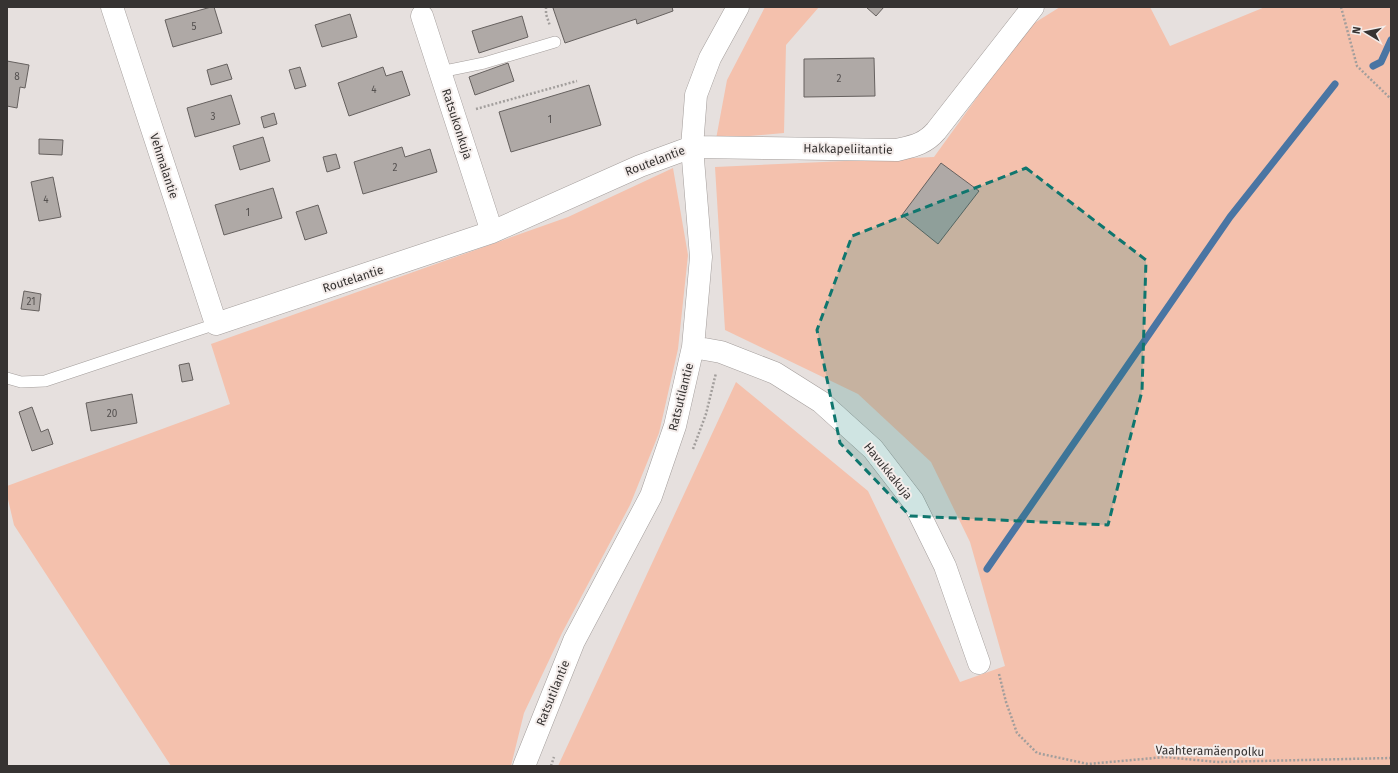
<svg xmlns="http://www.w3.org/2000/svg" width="1398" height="773" viewBox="0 0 1398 773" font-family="'Fira Sans',sans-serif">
<rect width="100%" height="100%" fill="#e6e0de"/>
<!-- green -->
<path fill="#f4c1ad" d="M765,7H819L786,45L784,133L716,139L727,80Z
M1060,7H1150L1170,46L1265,7H1391V766H558L736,382L868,491L960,682L1005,666L970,542L931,462L858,394L725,330L715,167L934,157L1028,27Z
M673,168L688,255L678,349L659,433L630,505L562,633L524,713L511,766H171L14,525L7,495V486L230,404L211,344L568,217Z"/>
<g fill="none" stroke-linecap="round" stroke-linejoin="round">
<!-- stream -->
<path stroke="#4a75a3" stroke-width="7" d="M1373,66L1381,62L1391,40
M987,569L1230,217L1335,84"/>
</g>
<!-- building -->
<path fill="#afa9a6" stroke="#66615f" d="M211,7H214L222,33L173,47L165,20Z
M556,7H672L673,11L637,24L636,19L565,43L553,8Z
M866,7H884L876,16Z
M350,14L357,37L322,47L315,25Z
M522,16L528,37L479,53L472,31Z
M874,58L875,96L804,97V59Z
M7,61L29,65L25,88L20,87L17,108L7,106Z
M508,63L514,81L475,95L469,77Z
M227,64L232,79L211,85L207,70Z
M300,67L306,86L295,89L289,70Z
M383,67L386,76L402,71L410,95L349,116L338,83Z
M589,85L601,125L511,152L499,112Z
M231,95L240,124L195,137L187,108Z
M274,113L277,124L264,128L261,117Z
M263,137L270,161L240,170L233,146Z
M39,139L63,140L62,155L39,154Z
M402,147L405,157L430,149L437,172L363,194L354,162Z
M336,154L340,168L327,172L323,157Z
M941,163L979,191L938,244L902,215Z
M53,177L61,217L39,221L31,182Z
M273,188L282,218L224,235L215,205Z
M318,205L327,233L305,240L296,212Z
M24,291L41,294L39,311L21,309Z
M189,363L193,380L182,382L179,365Z
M132,394L137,423L91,431L86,403Z
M32,407L41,432L48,429L53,444L32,451L19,412Z"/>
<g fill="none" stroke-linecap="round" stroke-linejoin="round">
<defs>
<path id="service" d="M440,72L484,63L555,42
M7,378L21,382L45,381L216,324"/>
<path id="minor" d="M112,7L216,324L492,232L640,166L692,147L897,150C913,146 925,144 936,131L1033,7
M422,16L492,232
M693,347L721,352L775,373L821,402L873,449L913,501L945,566L979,663
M524,766L574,641L651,496L675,426L693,347L701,257L692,147L696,95L710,58L738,7"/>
</defs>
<!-- service casing -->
<use href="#service" stroke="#a39d9b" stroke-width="12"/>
<!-- minor casing -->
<use href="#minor" stroke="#a39d9b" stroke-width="23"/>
<!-- path -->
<path stroke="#a29e9c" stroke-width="2.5" stroke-dasharray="2 2" stroke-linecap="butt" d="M546,7V14L550,26
M1341,7L1357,66L1391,99
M476,109L577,81
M693,449L706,414L716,373
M999,674L1006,702L1017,733L1037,753L1088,764L1165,757L1217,762L1391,758
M551,766L554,757"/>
<!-- service -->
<use href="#service" stroke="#fff" stroke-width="11"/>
<!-- minor -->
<use href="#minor" stroke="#fff" stroke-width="22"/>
</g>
<!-- marked area -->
<path fill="#0f766e" fill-opacity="0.2" stroke="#0f766e" stroke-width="3" stroke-dasharray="8 5" stroke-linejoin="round" d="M1026,168L1146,260L1142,391L1108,525L910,516L840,443L817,330L852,236Z"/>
<g text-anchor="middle" stroke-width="4" stroke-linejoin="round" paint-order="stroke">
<!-- number labels -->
<g font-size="10" fill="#54504f">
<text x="194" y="30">5</text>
<text x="17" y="80">8</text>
<text x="839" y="82">2</text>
<text x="374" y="93">4</text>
<text x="213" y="120">3</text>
<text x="550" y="123">1</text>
<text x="395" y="171">2</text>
<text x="46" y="203">4</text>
<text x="248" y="216">1</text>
<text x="31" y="305">21</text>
<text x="112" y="417">20</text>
</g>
<!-- street labels -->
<g font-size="12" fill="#363332" stroke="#f4edeb">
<text transform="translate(457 124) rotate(72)" y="4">Ratsukonkuja</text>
<text transform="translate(848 149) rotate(1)" y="4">Hakkapeliitantie</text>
<text transform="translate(655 161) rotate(-21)" y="4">Routelantie</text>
<text transform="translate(164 166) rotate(72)" y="4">Vehmalantie</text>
<text transform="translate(353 279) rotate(-18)" y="4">Routelantie</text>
<text transform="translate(681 397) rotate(-76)" y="4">Ratsutilantie</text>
<text transform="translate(888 471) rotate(51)" y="4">Havukkakuja</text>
<text transform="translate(553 693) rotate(-68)" y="4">Ratsutilantie</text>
<text transform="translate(1210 751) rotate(1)" y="4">Vaahteramäenpolku</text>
</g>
</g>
<!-- border -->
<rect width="1398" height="773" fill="none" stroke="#363332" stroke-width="16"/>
<!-- north arrow -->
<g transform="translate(1366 32) rotate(280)" stroke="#f4edeb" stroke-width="3" paint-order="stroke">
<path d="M0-3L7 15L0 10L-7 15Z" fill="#363332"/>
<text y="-6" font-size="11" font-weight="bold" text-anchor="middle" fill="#363332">N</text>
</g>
</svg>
